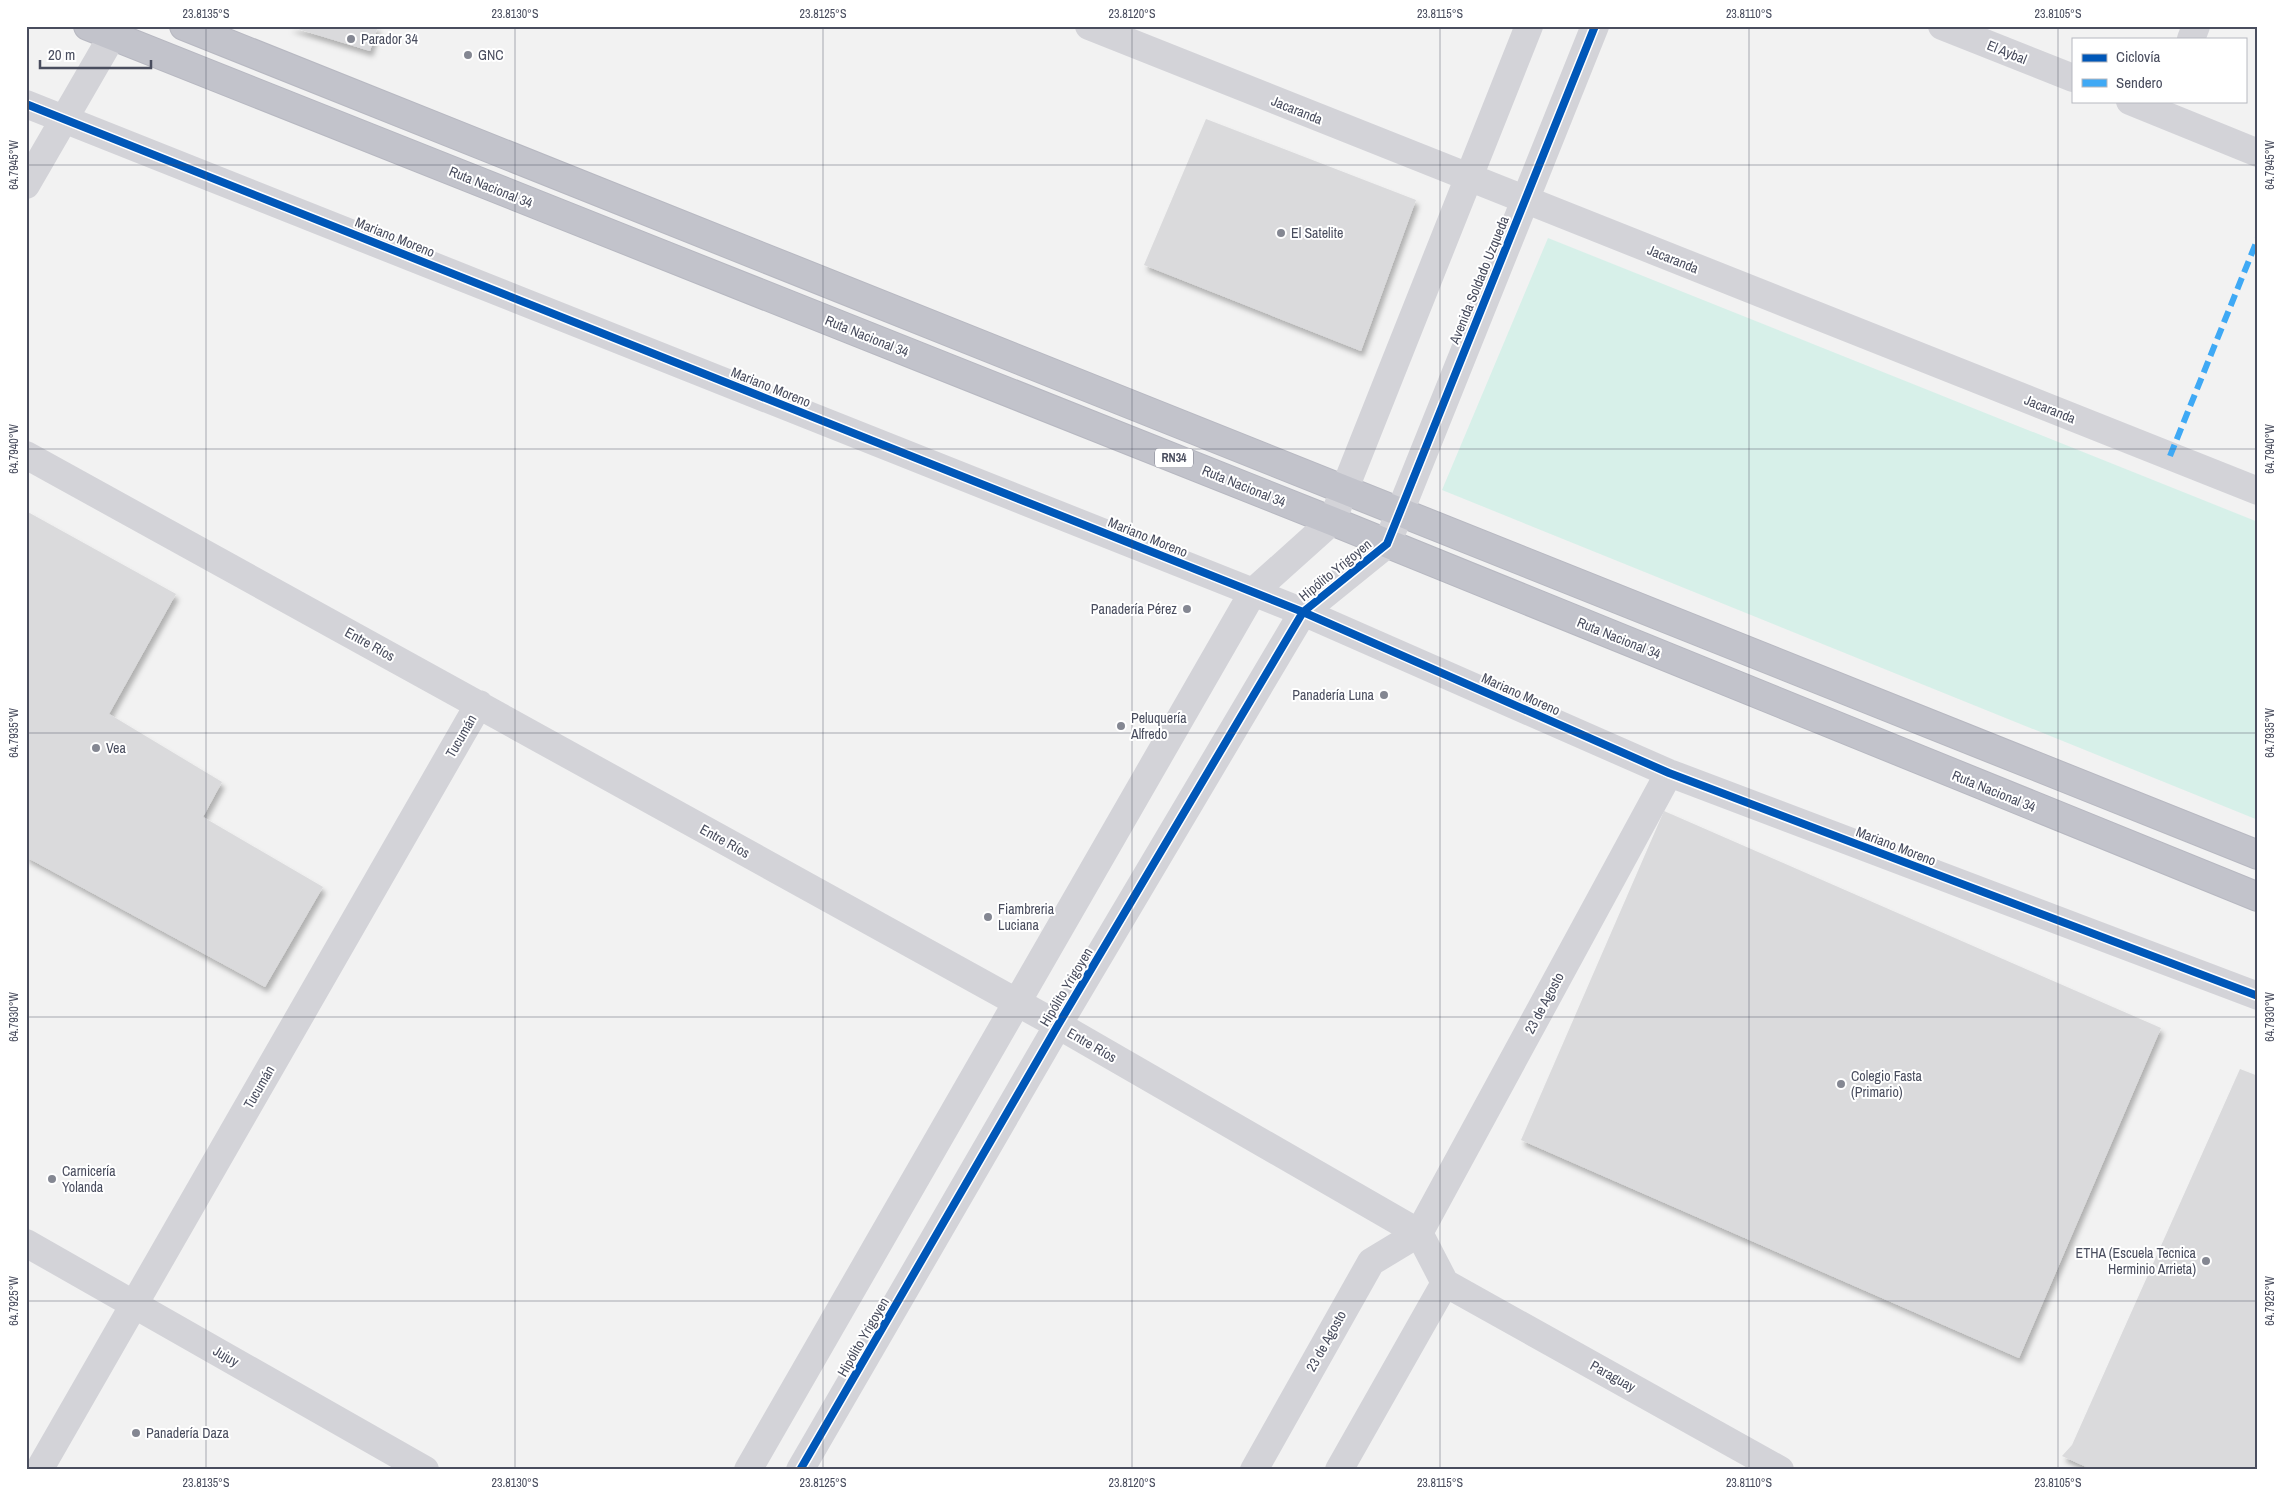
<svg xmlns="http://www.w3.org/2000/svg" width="2284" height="1496" viewBox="0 0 2284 1496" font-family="'Archivo Narrow',sans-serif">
<defs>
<filter id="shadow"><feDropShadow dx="3" dy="5.5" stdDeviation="2.5" flood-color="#0004"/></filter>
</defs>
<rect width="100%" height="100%" fill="#f2f2f2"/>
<!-- green -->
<path fill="#d7f0e9" d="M1548,238L2258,522V820L1442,490Z"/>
<!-- building -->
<path fill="#dadadc" filter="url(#shadow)" d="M288,26H378L370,51Z
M1206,119L1416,200L1361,351L1144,265Z
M26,511L176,594L109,714L222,782L203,817L323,887L265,987L26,857Z
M1664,811L2161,1028L2019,1358L1521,1140Z
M2240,1069L2258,1076V1470H2093L2062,1456L2072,1445Z"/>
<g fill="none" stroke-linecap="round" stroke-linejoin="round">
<defs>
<path id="highway" d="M88,26L1332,521L2258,897
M184,26L2258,855"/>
</defs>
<!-- highway casing -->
<use href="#highway" stroke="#b7b8c1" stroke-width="30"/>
<!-- minor -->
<path stroke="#d3d3d8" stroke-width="28" d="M1089,26L2258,491
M1942,26L2073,78
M2191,39L2196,26
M2130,101L2258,153
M26,104L1303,612L1669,773L2258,996
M26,185L118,26
M26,455L1058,1025L1419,1233
M26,1243L425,1470
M1445,1283L1780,1470
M39,1470L479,704
M748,1470L1253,592L1332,521L1529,26
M800,1470L1058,1025L1303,612L1387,544L1595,26
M1254,1470L1371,1262L1419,1233L1669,773
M1339,1470L1445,1283L1419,1233"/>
<!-- highway -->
<use href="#highway" stroke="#c2c3cb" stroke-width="28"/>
<!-- quiet -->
<path stroke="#3fa9f5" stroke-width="6" stroke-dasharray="12 6" stroke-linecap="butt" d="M2170,456L2258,238"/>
<defs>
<path id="cycleway" d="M26,104L1303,612L1669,773L2258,996
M800,1470L1058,1025L1303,612L1387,544L1595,26"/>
</defs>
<!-- cycleway casing -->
<use href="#cycleway" stroke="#fff" stroke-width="11"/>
<!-- cycleway -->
<use href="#cycleway" stroke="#0057b8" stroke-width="8"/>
</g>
<!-- ticks -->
<path fill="none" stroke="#494d5e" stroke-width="1" stroke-opacity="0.45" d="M206,26V1470M515,26V1470M823,26V1470M1132,26V1470M1440,26V1470M1749,26V1470M2058,26V1470M26,165H2258M26,449H2258M26,733H2258M26,1017H2258M26,1301H2258"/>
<!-- markers -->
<g fill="#848792" stroke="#fff" stroke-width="2">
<circle cx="351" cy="39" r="5"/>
<circle cx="468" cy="55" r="5"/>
<circle cx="1281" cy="233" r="5"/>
<circle cx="1187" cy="609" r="5"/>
<circle cx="1384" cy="695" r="5"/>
<circle cx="1121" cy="726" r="5"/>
<circle cx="96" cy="748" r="5"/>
<circle cx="988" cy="917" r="5"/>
<circle cx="1841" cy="1084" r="5"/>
<circle cx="52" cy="1179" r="5"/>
<circle cx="2206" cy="1261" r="5"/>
<circle cx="136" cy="1433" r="5"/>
</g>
<g text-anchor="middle" stroke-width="4" stroke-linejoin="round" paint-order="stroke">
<!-- shield labels -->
<rect fill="#fff" stroke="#80828e" stroke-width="1" x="1155" y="448.5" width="38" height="19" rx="4"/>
<g font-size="12" font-weight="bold" fill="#494d5e">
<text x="1174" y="462">RN34</text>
</g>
<!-- poi labels -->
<g font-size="14" fill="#494d5e" stroke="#fff" text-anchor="start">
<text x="361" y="44">Parador 34</text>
<text x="478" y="60">GNC</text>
<text x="1291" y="238">El Satelite</text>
<text x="1177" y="614" text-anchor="end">Panadería Pérez</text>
<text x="1374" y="700" text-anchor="end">Panadería Luna</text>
<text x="1131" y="723">Peluquería<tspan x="1131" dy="16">Alfredo</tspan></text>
<text x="106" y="753">Vea</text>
<text x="998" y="914">Fiambreria<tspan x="998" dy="16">Luciana</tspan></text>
<text x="1851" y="1081">Colegio Fasta<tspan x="1851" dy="16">(Primario)</tspan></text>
<text x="62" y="1176">Carnicería<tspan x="62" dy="16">Yolanda</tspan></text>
<text x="2196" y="1258" text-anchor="end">ETHA (Escuela Tecnica<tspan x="2196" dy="16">Herminio Arrieta)</tspan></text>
<text x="146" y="1438">Panadería Daza</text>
</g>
<!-- street labels -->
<g font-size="14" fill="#494d5e" stroke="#fff">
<text transform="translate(2007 52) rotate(22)" y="5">El Aybal</text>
<text transform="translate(1297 110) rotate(22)" y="5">Jacaranda</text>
<text transform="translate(491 187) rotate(22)" y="5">Ruta Nacional 34</text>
<text transform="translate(395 237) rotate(22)" y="5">Mariano Moreno</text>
<text transform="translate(1673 259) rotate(22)" y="5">Jacaranda</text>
<text transform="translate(1479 280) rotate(-68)" y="5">Avenida Soldado Uzqueda</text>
<text transform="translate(867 336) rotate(22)" y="5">Ruta Nacional 34</text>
<text transform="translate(771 387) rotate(22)" y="5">Mariano Moreno</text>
<text transform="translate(2050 409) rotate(22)" y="5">Jacaranda</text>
<text transform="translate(1244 486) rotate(22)" y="5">Ruta Nacional 34</text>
<text transform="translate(1148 537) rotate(22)" y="5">Mariano Moreno</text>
<text transform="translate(1335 570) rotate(-39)" y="5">Hipólito Yrigoyen</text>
<text transform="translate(1619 638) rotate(22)" y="5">Ruta Nacional 34</text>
<text transform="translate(370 644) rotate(29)" y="5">Entre Ríos</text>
<text transform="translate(1521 694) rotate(24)" y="5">Mariano Moreno</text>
<text transform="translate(461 736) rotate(-60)" y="5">Tucumán</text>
<text transform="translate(1994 791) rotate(22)" y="5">Ruta Nacional 34</text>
<text transform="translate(725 841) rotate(29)" y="5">Entre Ríos</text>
<text transform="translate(1896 846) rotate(21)" y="5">Mariano Moreno</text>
<text transform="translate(1066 987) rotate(-59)" y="5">Hipólito Yrigoyen</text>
<text transform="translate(1544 1003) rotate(-62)" y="5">23 de Agosto</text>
<text transform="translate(1092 1045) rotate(30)" y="5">Entre Ríos</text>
<text transform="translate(259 1087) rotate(-60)" y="5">Tucumán</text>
<text transform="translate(863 1337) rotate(-60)" y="5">Hipólito Yrigoyen</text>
<text transform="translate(1326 1341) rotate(-61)" y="5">23 de Agosto</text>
<text transform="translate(226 1356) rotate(30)" y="5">Jujuy</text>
<text transform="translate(1613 1376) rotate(29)" y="5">Paraguay</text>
</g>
</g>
<!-- border -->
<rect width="2284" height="1496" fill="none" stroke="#ffffff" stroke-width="55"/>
<!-- legend -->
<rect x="2072" y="38" width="175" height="65" fill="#ffffff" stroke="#b6b8bf"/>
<rect x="2082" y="54" width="25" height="8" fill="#0057b8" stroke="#b6b8bf"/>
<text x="2116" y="62" font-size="15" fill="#494d5e">Ciclovía</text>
<rect x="2082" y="79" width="25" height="8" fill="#3fa9f5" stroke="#b6b8bf"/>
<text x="2116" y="88" font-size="15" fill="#494d5e">Sendero</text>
<!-- scale -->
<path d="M40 60v8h111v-8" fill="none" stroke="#494d5e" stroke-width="2.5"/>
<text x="48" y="60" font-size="15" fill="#494d5e" stroke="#ffffff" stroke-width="4" paint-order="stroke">20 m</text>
<rect x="28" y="28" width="2228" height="1440" fill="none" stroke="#494d5e" stroke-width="2"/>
<g font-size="12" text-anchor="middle" fill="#494d5e">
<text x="206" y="18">23.8135°S</text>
<text x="515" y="18">23.8130°S</text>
<text x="823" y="18">23.8125°S</text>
<text x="1132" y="18">23.8120°S</text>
<text x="1440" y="18">23.8115°S</text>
<text x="1749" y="18">23.8110°S</text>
<text x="2058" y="18">23.8105°S</text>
<text transform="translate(2270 165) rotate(-90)" y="4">64.7945°W</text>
<text transform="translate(14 165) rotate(-90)" y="4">64.7945°W</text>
<text transform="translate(2270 449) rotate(-90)" y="4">64.7940°W</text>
<text transform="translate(14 449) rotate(-90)" y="4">64.7940°W</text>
<text transform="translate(2270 733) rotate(-90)" y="4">64.7935°W</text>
<text transform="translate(14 733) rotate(-90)" y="4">64.7935°W</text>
<text transform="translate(2270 1017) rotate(-90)" y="4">64.7930°W</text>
<text transform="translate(14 1017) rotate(-90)" y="4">64.7930°W</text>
<text transform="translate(2270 1301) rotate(-90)" y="4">64.7925°W</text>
<text transform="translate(14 1301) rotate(-90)" y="4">64.7925°W</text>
<text x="206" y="1487">23.8135°S</text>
<text x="515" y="1487">23.8130°S</text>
<text x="823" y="1487">23.8125°S</text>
<text x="1132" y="1487">23.8120°S</text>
<text x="1440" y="1487">23.8115°S</text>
<text x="1749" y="1487">23.8110°S</text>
<text x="2058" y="1487">23.8105°S</text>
</g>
</svg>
